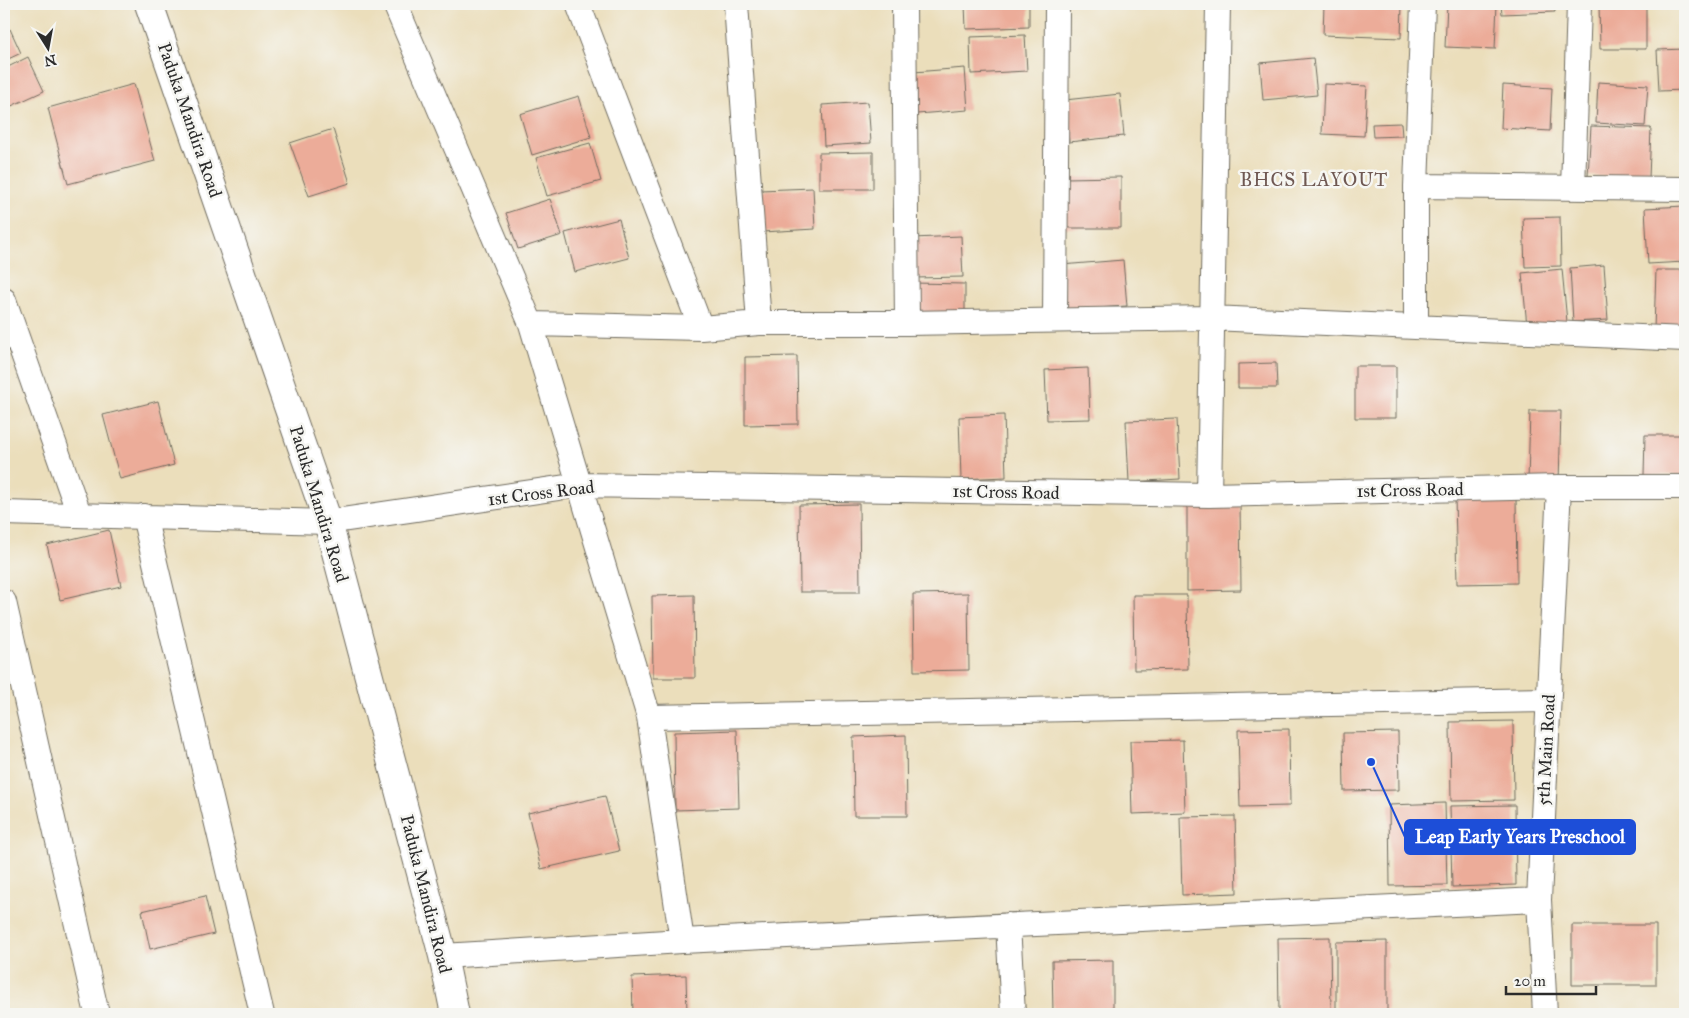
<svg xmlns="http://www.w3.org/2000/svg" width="1689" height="1018" viewBox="0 0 1689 1018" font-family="'IM FELL Great Primer',serif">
<rect width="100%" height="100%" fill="#f6f6f2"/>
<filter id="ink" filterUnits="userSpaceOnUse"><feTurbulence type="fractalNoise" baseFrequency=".02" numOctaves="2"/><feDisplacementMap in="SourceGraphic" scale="10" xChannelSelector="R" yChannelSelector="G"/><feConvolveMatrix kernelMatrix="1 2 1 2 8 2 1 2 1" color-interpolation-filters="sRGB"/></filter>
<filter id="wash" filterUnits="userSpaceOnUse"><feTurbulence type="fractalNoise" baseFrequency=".0096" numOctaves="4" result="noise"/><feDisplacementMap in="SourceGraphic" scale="20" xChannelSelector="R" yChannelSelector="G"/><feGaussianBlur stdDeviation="1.12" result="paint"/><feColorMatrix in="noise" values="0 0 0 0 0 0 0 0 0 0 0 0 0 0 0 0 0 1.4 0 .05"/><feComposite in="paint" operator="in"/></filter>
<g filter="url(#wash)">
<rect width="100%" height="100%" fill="#ebdebb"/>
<g id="blocks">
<!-- building -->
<path fill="#ecac99" d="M965,4H1029V27L966,29Z
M1324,4H1402L1401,38L1323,35Z
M1447,4H1497L1495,49L1445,47Z
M1501,4H1554L1555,12L1502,14Z
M1599,4H1646V49H1600Z
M10,29L21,53L4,61V32Z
M1025,35L1027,71L971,74L970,37Z
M1685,49V90L1659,91L1657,50Z
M28,57L44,91L7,108L4,100V69Z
M1313,58L1317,95L1263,100L1260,63Z
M965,68L968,110L917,114L914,72Z
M1598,82L1648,85L1645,126L1596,123Z
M134,84L155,161L68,184L48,108Z
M1324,84L1367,86L1364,136L1322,134Z
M1503,85L1552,88L1550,131L1501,128Z
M1120,94L1124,136L1069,142L1065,100Z
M579,96L591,137L532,155L520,114Z
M868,102L871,143L824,146L822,105Z
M1401,123L1402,136L1373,137L1372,124Z
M1591,126L1651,128L1649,178L1588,176Z
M333,129L350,183L309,196L290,143Z
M590,143L601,181L547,196L536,158Z
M873,152V189H819V153Z
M1121,177V228H1065V178Z
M813,188L815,229L762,232L760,190Z
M550,199L562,235L518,249L506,213Z
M1685,206V262L1648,264L1645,208Z
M1560,217L1561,266L1525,267L1523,218Z
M619,219L629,258L575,272L565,233Z
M961,236L963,277L914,278L912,238Z
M1123,260L1127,306L1065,310L1061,265Z
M1604,265L1608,320L1573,322L1570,268Z
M1562,269L1567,322L1527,326L1522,273Z
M1656,270H1685V329H1654Z
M912,283L965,284V314L911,313Z
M797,356L798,424L745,425V357Z
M1276,363L1277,388H1238V364Z
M1355,366H1396V418H1355Z
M1088,368L1090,419L1047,420L1045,370Z
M158,401L174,465L120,479L103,415Z
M1530,411H1561L1559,482L1528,481Z
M1004,415L1006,477L961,479L959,417Z
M1177,419L1180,479L1129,482L1126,421Z
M1645,435H1685L1684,475H1644Z
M1516,496L1517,583L1457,584L1455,497Z
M1240,502L1241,590L1187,591V503Z
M859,504L860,592H800L799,505Z
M109,530L121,586L60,600L47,545Z
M968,593L969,670L914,671L913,594Z
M694,595L695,678H653L652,596Z
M1133,595H1187L1188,669L1134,670Z
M1513,721L1514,800L1451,801L1450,722Z
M1289,729L1290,806L1240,807L1238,730Z
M737,730L739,808L675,810L674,732Z
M1398,732L1399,790L1344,791L1343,733Z
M906,735L907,816H854L853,737Z
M1183,740L1185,812L1132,814L1130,741Z
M605,796L619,851L541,869L528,813Z
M1445,803L1447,885L1390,886L1389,805Z
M1515,805L1516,885L1452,887L1450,806Z
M1235,816L1237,893L1182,895L1180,817Z
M205,896L214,934L150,949L142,911Z
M1572,925H1656V985H1572Z
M1330,937L1331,1014H1279L1278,938Z
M1387,941V1014H1336V942Z
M1113,960V1014H1053L1052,961Z
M686,975L687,1014H633L632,977Z"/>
</g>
</g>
<g filter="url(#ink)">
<use href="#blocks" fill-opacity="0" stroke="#6e6a5d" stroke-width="1"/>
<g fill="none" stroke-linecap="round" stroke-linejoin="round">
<defs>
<path id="minor" d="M395,4L531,324L649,717L682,941
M578,4L701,328
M736,4L759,323
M904,4L907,323
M1416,186L1423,4
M1573,188L1579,4
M4,300L79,514
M1055,320L1057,4
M531,324L701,328L759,323H907L1212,318L1685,339
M1416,327V186L1685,189
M1209,495L1218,4
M4,513L328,522L579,485L1209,495L1559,487H1685
M144,516L262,1014
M4,602L97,1014
M649,717L1548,700
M1008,925L1013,1014
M443,956L682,941L1539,900
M1545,1014L1539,900L1559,487"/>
<path id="tertiary" d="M149,4L328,522L443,956L455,1014"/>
</defs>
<!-- minor casing -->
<use href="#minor" stroke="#6e6a5d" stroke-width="26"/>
<!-- tertiary casing -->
<use href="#tertiary" stroke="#6e6a5d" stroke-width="30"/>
<!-- minor -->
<use href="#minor" stroke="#fff" stroke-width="24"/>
<!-- tertiary -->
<use href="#tertiary" stroke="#fff" stroke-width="28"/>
</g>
</g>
<g text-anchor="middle" stroke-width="5" stroke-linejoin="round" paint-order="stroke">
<!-- street labels -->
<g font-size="18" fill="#2b2b2b" stroke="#f6f6f2">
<text transform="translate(190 120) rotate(71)" y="6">Paduka Mandira Road</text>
<text transform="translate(1410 490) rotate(-1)" y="6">1st Cross Road</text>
<text transform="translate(1006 492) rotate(1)" y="6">1st Cross Road</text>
<text transform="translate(541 493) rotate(-7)" y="6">1st Cross Road</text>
<text transform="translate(319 504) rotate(73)" y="6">Paduka Mandira Road</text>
<text transform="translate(1546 750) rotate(-87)" y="6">5th Main Road</text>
<text transform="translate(426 894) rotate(76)" y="6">Paduka Mandira Road</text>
</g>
<!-- neighbourhood labels -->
<g font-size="19" letter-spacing="1" fill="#6f5852" stroke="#f6f6f2">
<text x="1314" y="186">BHCS LAYOUT</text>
</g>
</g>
<!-- callouts -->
<path fill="none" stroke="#1d4ed8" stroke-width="2" d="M1371 762L1405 837"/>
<circle fill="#1d4ed8" stroke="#f6f6f2" stroke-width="2" cx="1371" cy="762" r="5"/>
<rect fill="#1d4ed8" stroke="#1d4ed8" stroke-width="2" x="1405" y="820" width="230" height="34" rx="5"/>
<g font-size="19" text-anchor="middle" font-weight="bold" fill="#fff">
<text x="1520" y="843">Leap Early Years Preschool</text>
</g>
<!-- margin -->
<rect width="1689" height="1018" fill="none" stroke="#f6f6f2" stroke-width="20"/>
<!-- north arrow -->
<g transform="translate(48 48) rotate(169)" stroke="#f6f6f2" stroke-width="4" paint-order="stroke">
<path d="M0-4L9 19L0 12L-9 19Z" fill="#2b2b2b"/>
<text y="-8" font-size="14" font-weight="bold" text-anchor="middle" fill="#2b2b2b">N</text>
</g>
<!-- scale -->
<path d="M1506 986v8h90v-8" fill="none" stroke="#2b2b2b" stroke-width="2.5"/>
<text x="1514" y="986" font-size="15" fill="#2b2b2b" stroke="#f6f6f2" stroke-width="4" paint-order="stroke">20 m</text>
</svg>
